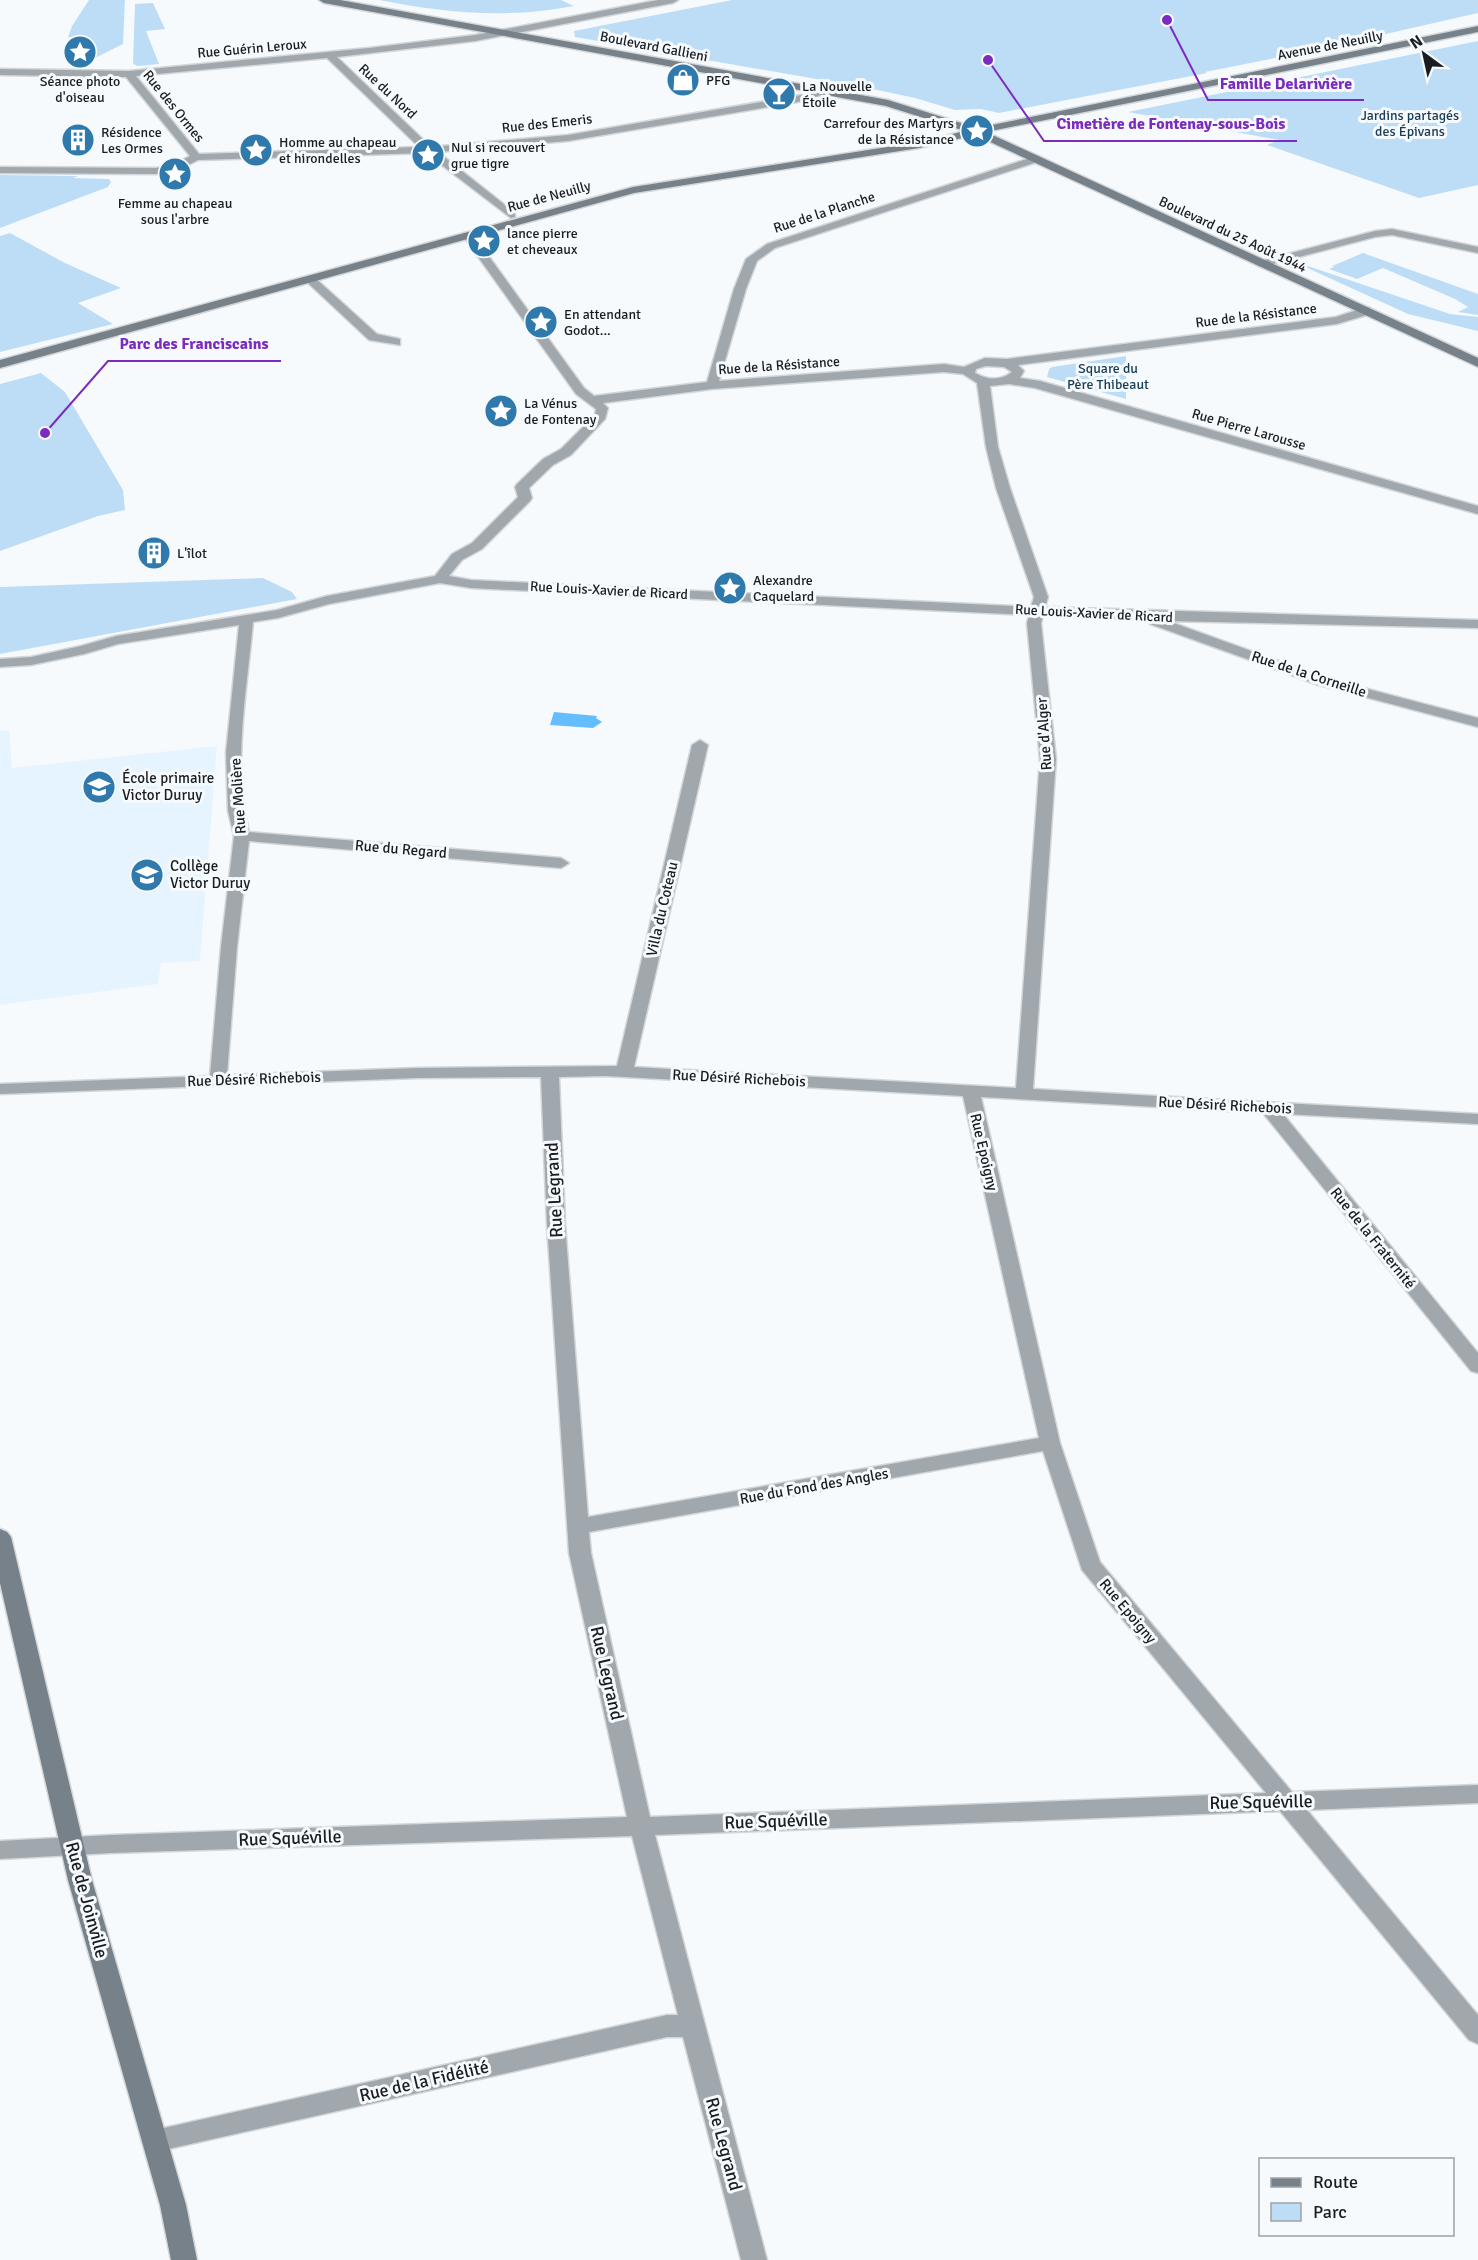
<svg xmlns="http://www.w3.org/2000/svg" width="1478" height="2260" viewBox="0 0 1478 2260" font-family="Signika,sans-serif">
<rect width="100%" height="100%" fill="#f7fafd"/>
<!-- built -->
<path fill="#e6f4ff" d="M9,730L12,768L217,746L200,961L161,963L158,984L0,1005V731Z"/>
<!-- green -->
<path fill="#bdddf7" d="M89,0H125L123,44L77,67H72L84,38L68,37L72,26Z
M379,0H561L574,6C507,19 445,13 379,0Z
M732,0H1478V13L1311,51L1205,72L1207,73L999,113L981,109L955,110L915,98L868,88L575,37L574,31Z
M153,3L165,29L146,31L159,64L138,66L133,64L135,4Z
M1478,41V185L1419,198L1267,145L1279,140L1128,112Z
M0,175L78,176L73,178L109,179L111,182L108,187L0,228Z
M10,233L65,263L121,288L78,303L113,324L0,352V236Z
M1363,253L1478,294V315L1458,312L1468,307L1455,299L1383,268L1357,279L1329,269L1334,267L1332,266Z
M1290,260L1450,314L1478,317V331L1408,314Z
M1126,356V399L1047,377L1049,369L1052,367Z
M41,373L65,392L123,490L125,510L98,516L0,551V384Z
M263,578L292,592L297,599L0,654V587Z"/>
<!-- water -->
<path fill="#65bdfe" d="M554,712L597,716L596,718L602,722L593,728L550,725Z"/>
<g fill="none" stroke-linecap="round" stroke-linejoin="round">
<defs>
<path id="street" d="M658,0H678L673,3L475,41L337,57L431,147L568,135L807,94L825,88L830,91L809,100L568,141L438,152L515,213V217L511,218L426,153L198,160L177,171L156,174L0,173V167L156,168L170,166L190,156L126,77L0,75V69L129,71L369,48L475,35ZM327,58L419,147L199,154L136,76Z
M1033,157L1038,160L1037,162L775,248L757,261L746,289L719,381L944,364L964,367L985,358L1007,359L1336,317L1366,307L1370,308V314L1337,324L1018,365L1024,371L1020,378L1040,381L1478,506V514L1035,388L1009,384L990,386L998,447L1010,488L1048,597L1045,607L1478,620V628L1168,621L1326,678L1478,718V727L1316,684L1150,624L1148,620L1043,616L1041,623L1056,759L1033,1089L1478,1114V1124L1283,1114L1478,1353V1373L1471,1371L1263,1113L981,1097L1060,1443L1100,1562L1292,1792L1478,1785V1803L1307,1810L1478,2015V2044L1469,2040L1280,1811L655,1835L767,2260H741L683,2037H667L155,2152L146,2149L142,2141L146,2133L155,2130L667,2015H678L632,1836L111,1853L0,1859V1841L111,1835L627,1817L569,1553L547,1224L541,1077L417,1078L0,1094V1084L210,1076L221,947L234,836L228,811L226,753L239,625L118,644L84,654L31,665L0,667V659L31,657L81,646L116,636L277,610L327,596L435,576L452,554L472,543L518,497L515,487L517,484L543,459L561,449L595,415L596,409L576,394L464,237V233H472L584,388L594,396L707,382L734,289L746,259L767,244ZM986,366L1004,367L1012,372C1000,381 987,380 975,373L976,369ZM944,372L963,374L977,383L986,447L996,488L1034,597L1031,607L471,580L449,576L462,560L482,549L530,501L532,498L529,488L553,465L571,455L605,419L608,408L603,403L712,389ZM440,583L471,588L1029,615L1027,623L1040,759L1016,1088L634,1067L708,745L700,740L692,745L617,1066L417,1068L227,1075L237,947L249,841L561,868L569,863L561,858L249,832C232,764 247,691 253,622L278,618L329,604ZM559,1077L606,1076L963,1096L1039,1438L588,1517L565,1224ZM1043,1451L1082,1570L1266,1793L650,1817L591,1553L589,1532Z
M1392,229L1478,247V253L1392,235L1375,237L1261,267L1255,264L1257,262L1375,231Z
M311,277L315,278L377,334L400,339V345L369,340L307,282V278Z"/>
<path id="secondary" d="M319,0H340L888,100L977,128L1478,26V32L986,132L1478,358V367L975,135L919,148L634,193L0,368V360L633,187L919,142L965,131L886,106L324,3Z
M0,1529L7,1532L11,1537L92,1880L186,2205L197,2260H171L160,2205L68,1880L0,1583Z"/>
</defs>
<!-- street casing -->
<use href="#street" stroke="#d3d7da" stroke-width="3"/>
<!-- secondary casing -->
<use href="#secondary" stroke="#d3d7da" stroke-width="3"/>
<!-- street -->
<use href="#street" fill="#a1a8ad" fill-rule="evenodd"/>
<!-- secondary -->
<use href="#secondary" fill="#778189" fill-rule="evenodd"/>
</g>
<!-- icons -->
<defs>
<symbol id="sight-disc" viewBox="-11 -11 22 22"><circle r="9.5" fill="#2f79ac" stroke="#f7fafd"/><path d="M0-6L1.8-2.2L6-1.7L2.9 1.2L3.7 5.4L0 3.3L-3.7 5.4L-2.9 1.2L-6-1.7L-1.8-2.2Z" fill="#fff"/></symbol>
<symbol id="shop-disc" viewBox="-11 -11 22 22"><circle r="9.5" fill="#2f79ac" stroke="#f7fafd"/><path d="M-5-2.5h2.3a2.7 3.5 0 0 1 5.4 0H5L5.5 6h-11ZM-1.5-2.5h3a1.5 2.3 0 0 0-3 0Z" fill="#fff"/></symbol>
<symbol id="bar-disc" viewBox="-11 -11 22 22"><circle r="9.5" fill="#2f79ac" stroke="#f7fafd"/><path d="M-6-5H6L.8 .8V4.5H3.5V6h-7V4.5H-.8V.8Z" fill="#fff"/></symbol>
<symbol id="building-disc" viewBox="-11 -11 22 22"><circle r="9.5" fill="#2f79ac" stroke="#f7fafd"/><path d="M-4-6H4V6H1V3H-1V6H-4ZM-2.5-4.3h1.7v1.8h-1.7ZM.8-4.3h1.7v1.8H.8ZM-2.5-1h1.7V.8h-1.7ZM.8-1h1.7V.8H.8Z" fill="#fff"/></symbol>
<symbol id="school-disc" viewBox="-11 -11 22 22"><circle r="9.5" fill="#2f79ac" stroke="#f7fafd"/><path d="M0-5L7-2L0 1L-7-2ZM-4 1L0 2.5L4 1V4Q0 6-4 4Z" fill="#fff"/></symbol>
</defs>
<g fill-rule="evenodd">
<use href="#sight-disc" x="61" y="33" width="38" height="38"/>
<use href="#shop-disc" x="664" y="61" width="38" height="38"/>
<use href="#bar-disc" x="760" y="75" width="38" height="38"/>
<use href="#sight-disc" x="958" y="112" width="38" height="38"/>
<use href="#building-disc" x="59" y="121" width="38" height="38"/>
<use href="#sight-disc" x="237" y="131" width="38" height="38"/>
<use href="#sight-disc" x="409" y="136" width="38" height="38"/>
<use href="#sight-disc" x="156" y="155" width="38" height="38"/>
<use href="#sight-disc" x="465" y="222" width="38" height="38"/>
<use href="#sight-disc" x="522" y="303" width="38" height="38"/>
<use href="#sight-disc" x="482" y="392" width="38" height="38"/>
<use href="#building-disc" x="135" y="534" width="38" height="38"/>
<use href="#sight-disc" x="711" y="569" width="38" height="38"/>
<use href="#school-disc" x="80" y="768" width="38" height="38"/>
<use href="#school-disc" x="128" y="856" width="38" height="38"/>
</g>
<g text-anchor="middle" stroke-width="6" stroke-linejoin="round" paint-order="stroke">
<!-- far-street labels -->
<g font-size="14" fill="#181d22" stroke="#f7fafd">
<text transform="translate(1330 45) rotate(-11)" y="5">Avenue de Neuilly</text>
<text transform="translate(654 46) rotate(11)" y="5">Boulevard Gallieni</text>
<text transform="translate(252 48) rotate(-5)" y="5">Rue Guérin Leroux</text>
<text transform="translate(388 91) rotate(43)" y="5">Rue du Nord</text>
<text transform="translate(174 106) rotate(51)" y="5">Rue des Ormes</text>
<text transform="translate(547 123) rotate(-6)" y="5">Rue des Emeris</text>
<text transform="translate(549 196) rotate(-15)" y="5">Rue de Neuilly</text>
<text transform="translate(824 212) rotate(-18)" y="5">Rue de la Planche</text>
<text transform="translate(1233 234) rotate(25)" y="5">Boulevard du 25 Août 1944</text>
<text transform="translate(1256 315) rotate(-7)" y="5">Rue de la Résistance</text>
<text transform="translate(779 365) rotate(-4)" y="5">Rue de la Résistance</text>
<text transform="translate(1249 429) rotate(16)" y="5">Rue Pierre Larousse</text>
<text transform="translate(609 590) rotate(3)" y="5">Rue Louis-Xavier de Ricard</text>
<text transform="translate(1094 613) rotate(3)" y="5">Rue Louis-Xavier de Ricard</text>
</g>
<!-- far-poi labels -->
<g font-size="14" fill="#181d22" stroke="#f7fafd" text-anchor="start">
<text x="706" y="85">PFG</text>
<text x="80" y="86" text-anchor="middle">Séance photo<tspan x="80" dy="16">d'oiseau</tspan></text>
<text x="802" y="91">La Nouvelle<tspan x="802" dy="16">Étoile</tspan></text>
<text x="954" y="128" text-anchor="end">Carrefour des Martyrs<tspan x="954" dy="16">de la Résistance</tspan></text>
<text x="101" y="137">Résidence<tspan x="101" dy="16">Les Ormes</tspan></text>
<text x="279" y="147">Homme au chapeau<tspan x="279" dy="16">et hirondelles</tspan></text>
<text x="451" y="152">Nul si recouvert<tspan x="451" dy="16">grue tigre</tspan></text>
<text x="175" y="208" text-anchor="middle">Femme au chapeau<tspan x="175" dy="16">sous l'arbre</tspan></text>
<text x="507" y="238">lance pierre<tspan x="507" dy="16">et cheveaux</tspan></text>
<text x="564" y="319">En attendant<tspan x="564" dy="16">Godot...</tspan></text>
<text x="524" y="408">La Vénus<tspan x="524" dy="16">de Fontenay</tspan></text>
<text x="177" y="558">L'îlot</text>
<text x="753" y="585">Alexandre<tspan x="753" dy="16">Caquelard</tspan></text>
</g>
<!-- far-park labels -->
<g font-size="14" fill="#163b55" stroke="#f7fafd">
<text x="1410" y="120">Jardins partagés<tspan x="1410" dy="16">des Épivans</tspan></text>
<text x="1108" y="373">Square du<tspan x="1108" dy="16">Père Thibeaut</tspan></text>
</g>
<!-- street labels -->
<g font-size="15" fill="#181d22" stroke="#f7fafd">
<text transform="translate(1309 674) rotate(18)" y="5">Rue de la Corneille</text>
<text transform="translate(1044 734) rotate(-94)" y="5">Rue d'Alger</text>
<text transform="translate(238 796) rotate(-94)" y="5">Rue Molière</text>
<text transform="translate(401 849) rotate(5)" y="5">Rue du Regard</text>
<text transform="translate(662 909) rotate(-77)" y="5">Villa du Coteau</text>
<text transform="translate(739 1078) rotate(3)" y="5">Rue Désiré Richebois</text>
<text transform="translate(254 1079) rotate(-2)" y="5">Rue Désiré Richebois</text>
<text transform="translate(1225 1105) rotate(3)" y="5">Rue Désiré Richebois</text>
<text transform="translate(984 1152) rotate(77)" y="5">Rue Epoigny</text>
<text transform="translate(1373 1238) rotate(51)" y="5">Rue de la Fraternité</text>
<text transform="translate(814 1486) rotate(-10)" y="5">Rue du Fond des Angles</text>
<text transform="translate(1128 1611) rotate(50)" y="5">Rue Epoigny</text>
</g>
<!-- poi labels -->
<g font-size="15" fill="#181d22" stroke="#f7fafd" text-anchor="start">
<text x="122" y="783">École primaire<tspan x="122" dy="17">Victor Duruy</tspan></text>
<text x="170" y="871">Collège<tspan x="170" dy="17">Victor Duruy</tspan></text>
</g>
<!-- near-street labels -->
<g font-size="18" fill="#181d22" stroke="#f7fafd">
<text transform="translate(554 1190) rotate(-93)" y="6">Rue Legrand</text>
<text transform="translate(607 1673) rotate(77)" y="6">Rue Legrand</text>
<text transform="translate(1261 1802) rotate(-1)" y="6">Rue Squéville</text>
<text transform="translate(776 1821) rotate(-2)" y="6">Rue Squéville</text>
<text transform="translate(290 1838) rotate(-2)" y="6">Rue Squéville</text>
<text transform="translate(87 1900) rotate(75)" y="6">Rue de Joinville</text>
<text transform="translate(424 2081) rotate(-13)" y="6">Rue de la Fidélité</text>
<text transform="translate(724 2144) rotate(75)" y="6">Rue Legrand</text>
</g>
</g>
<!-- callouts -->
<path fill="none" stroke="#7b2cbf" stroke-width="2" d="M1167 20L1208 100H1364M988 60L1044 141H1297M45 433L108 361H281"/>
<g fill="#7b2cbf" stroke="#f7fafd" stroke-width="2">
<circle cx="1167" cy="20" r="6"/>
<circle cx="988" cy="60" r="6"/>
<circle cx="45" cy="433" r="6"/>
</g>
<g font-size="16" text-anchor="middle" font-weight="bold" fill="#7b2cbf" stroke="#f7fafd" stroke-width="6" stroke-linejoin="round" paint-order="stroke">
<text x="1286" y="89">Famille Delarivière</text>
<text x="1171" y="129">Cimetière de Fontenay-sous-Bois</text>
<text x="194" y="349">Parc des Franciscains</text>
</g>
<!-- legend -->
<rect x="1259" y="2158" width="195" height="78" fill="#f7fafd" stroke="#9ea2a5" stroke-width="1.5"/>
<rect x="1271" y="2178" width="30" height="9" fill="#778189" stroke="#9ea2a5" stroke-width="1.5"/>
<text x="1313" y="2188" font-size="18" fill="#181d22">Route</text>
<rect x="1271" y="2203" width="30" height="18" fill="#bdddf7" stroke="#9ea2a5" stroke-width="1.5"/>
<text x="1313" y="2218" font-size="18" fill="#181d22">Parc</text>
<!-- north arrow -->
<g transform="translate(1424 54) rotate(327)" stroke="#f7fafd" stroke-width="4.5" paint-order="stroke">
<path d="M0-4.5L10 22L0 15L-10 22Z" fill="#181d22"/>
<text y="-9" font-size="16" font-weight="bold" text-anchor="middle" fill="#181d22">N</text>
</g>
</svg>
